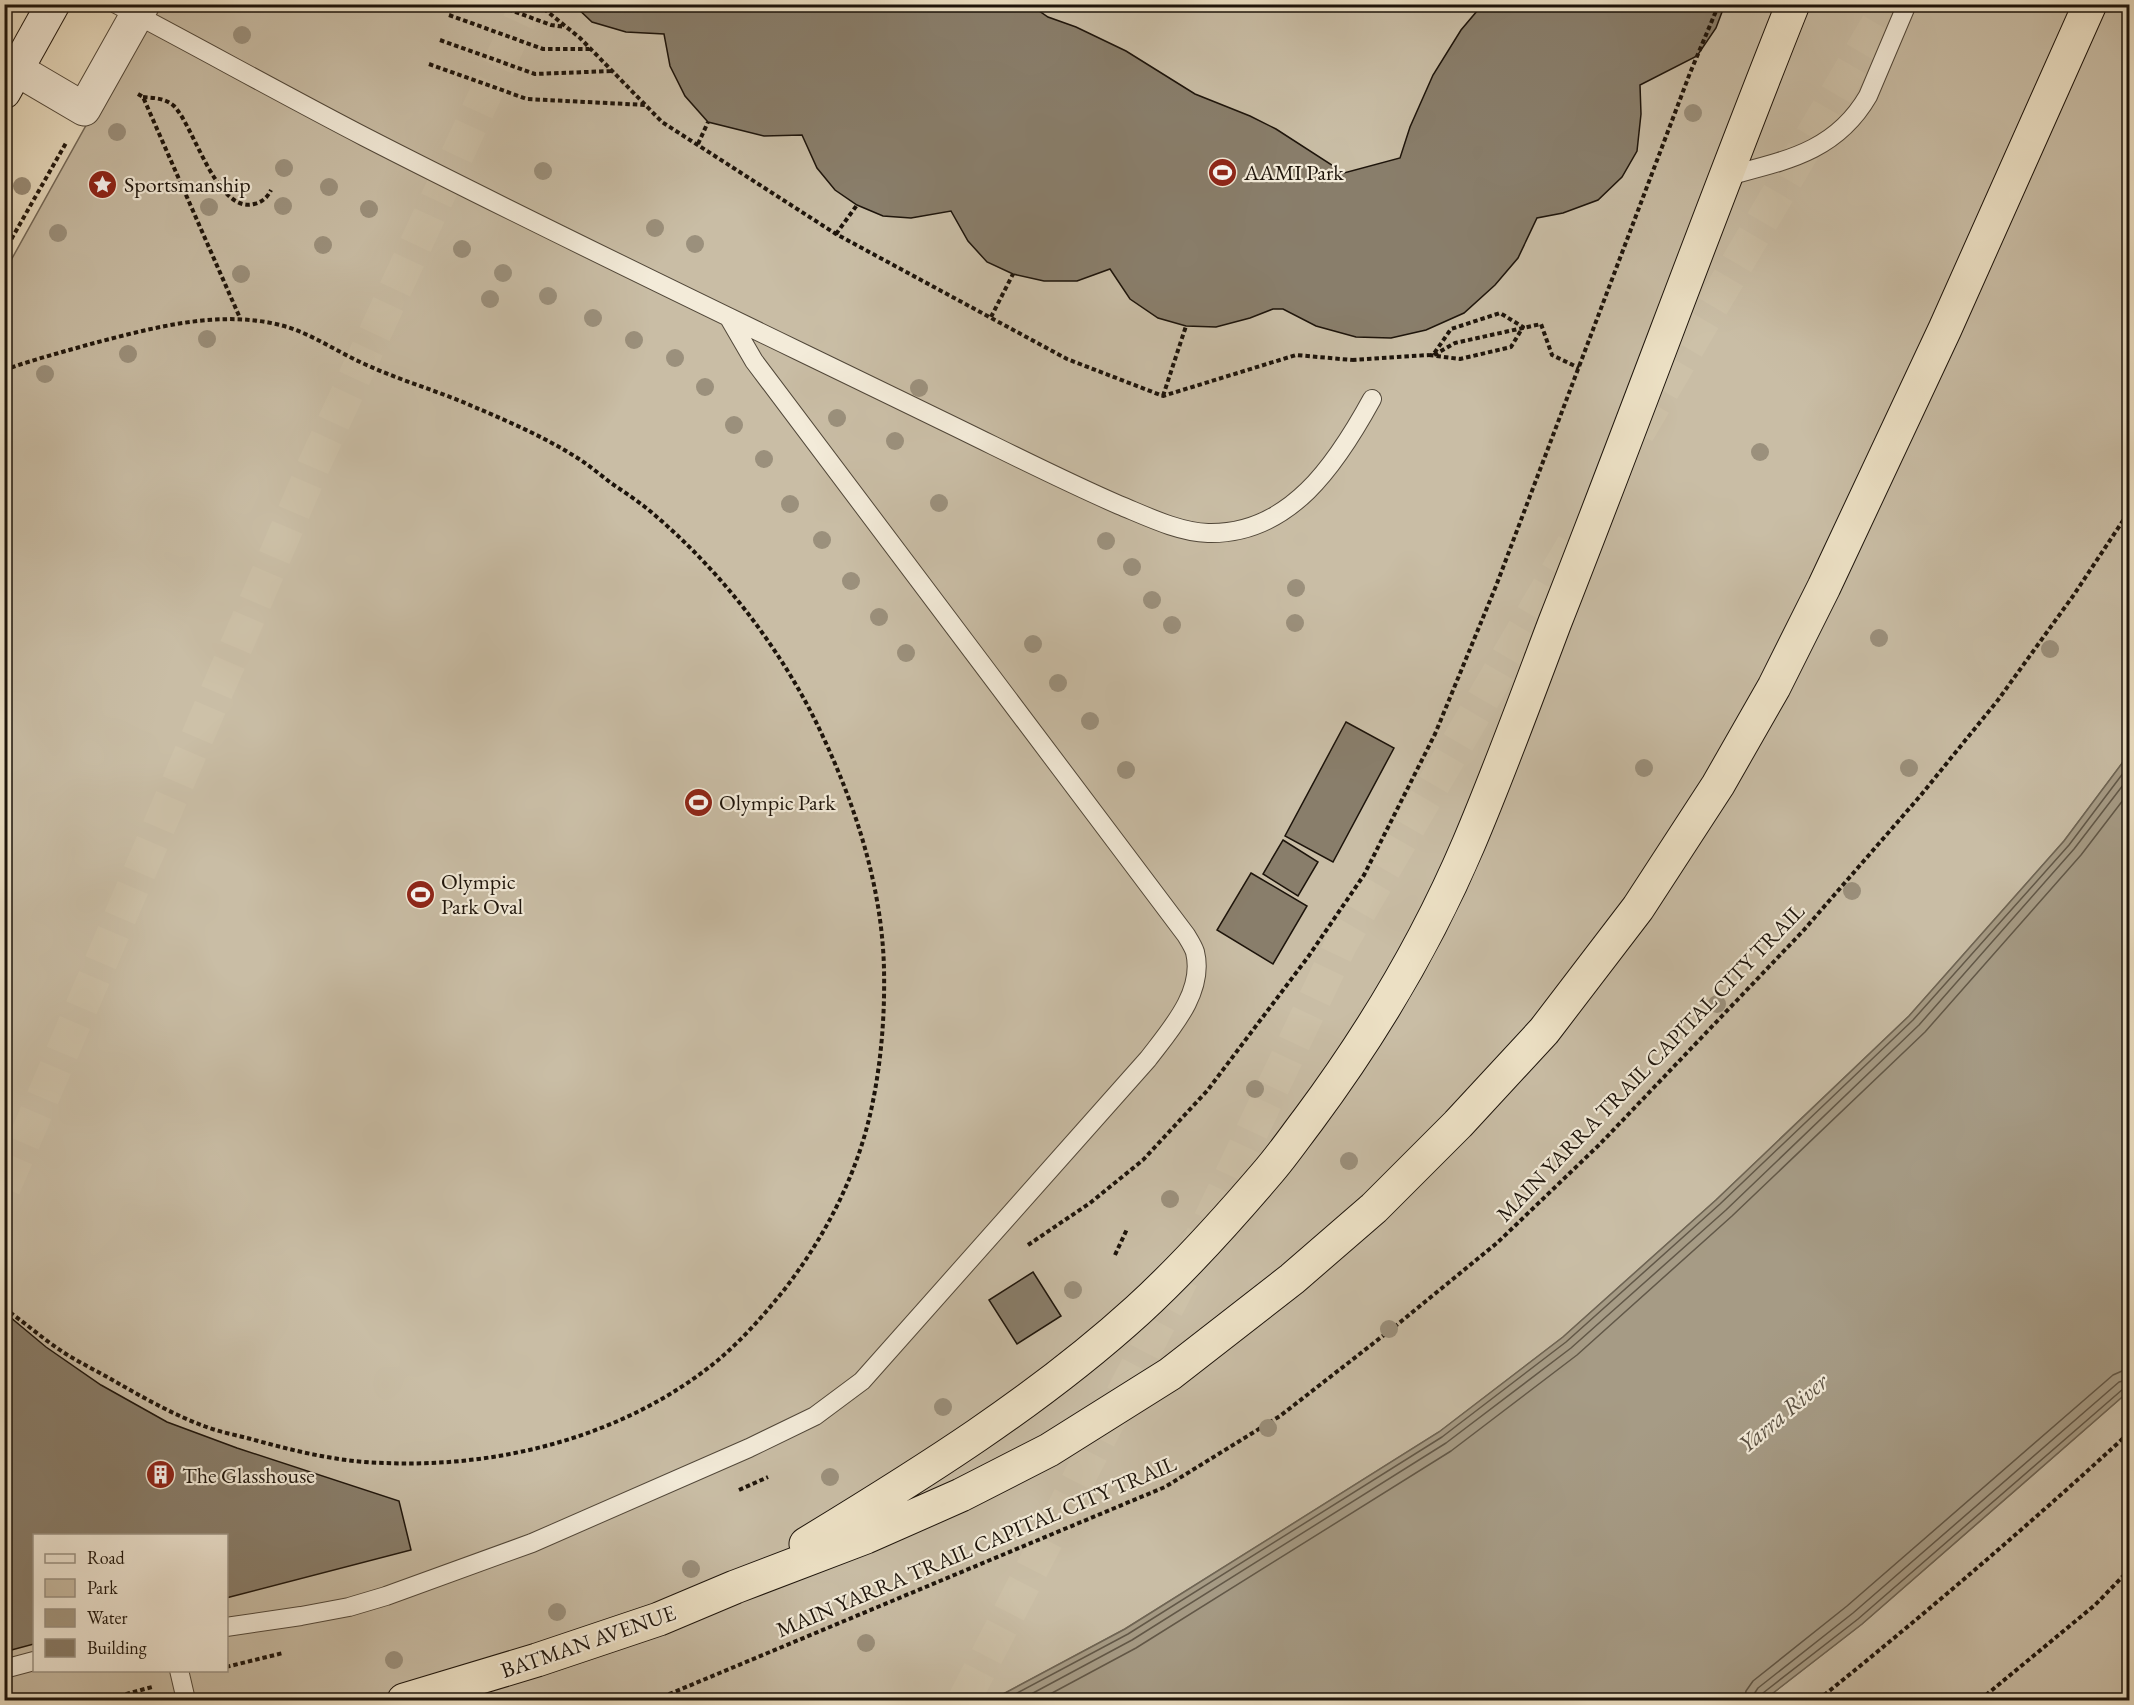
<svg xmlns="http://www.w3.org/2000/svg" width="2134" height="1705" viewBox="0 0 2134 1705" font-family="'EB Garamond',serif">
<rect width="100%" height="100%" fill="#ece0c4"/>
<filter id="stains"><feTurbulence type="fractalNoise" baseFrequency=".00333" numOctaves="4"/><feColorMatrix values="0 0 0 0 .2 0 0 0 0 .09 0 0 0 0 .02 0 0 0 .5 -.17"/></filter>
<radialGradient id="worn" r=".72"><stop offset=".6" stop-color="#630" stop-opacity="0"/><stop offset="1" stop-color="#630" stop-opacity=".3"/></radialGradient>
<!-- green -->
<path fill="#c9bda5" stroke="#736858" stroke-width="1.5" fill-rule="evenodd" d="M153,5H2129V754L2064,841L1909,1016L1716,1200L1563,1337L1439,1432L1125,1629L992,1700H5V271ZM34,1536H226V1670H34Z
M2129,1391V1691L2118,1700H1764L1862,1624Z"/>
<!-- water -->
<path fill="#a69b85" stroke="#6f6554" stroke-width="1.5" d="M2129,754V1391L1862,1624L1764,1700H992L1125,1629L1439,1432L1563,1337L1716,1200L1909,1016L2064,841Z"/>
<g fill="none" stroke-linecap="round" stroke-linejoin="round">
<!-- shore -->
<path stroke="#625848" stroke-width="1.5" d="M1004,1700L1128,1634L1442,1437L1566,1342L1720,1204L1913,1020L2069,845L2130,764
M1020,1700L1132,1640L1446,1443L1571,1348L1726,1210L1919,1025L2074,849L2130,776
M1039,1700L1136,1648L1451,1451L1577,1355L1732,1216L1925,1032L2081,855L2130,791
M1744,1700L1746,1691L1753,1681L1847,1606L2113,1375L2122,1371L2130,1370
M1753,1700L1754,1694L1758,1688L1853,1613L2119,1382L2130,1379
M1761,1700L1763,1693L1858,1619L2123,1389L2130,1387"/>
</g>
<!-- building -->
<path fill="#897e6b" stroke="#1d140b" stroke-width="1.5" d="M573,4H1029L1048,17L1076,27L1126,51L1195,94L1250,116L1276,129L1344,173L1400,158L1410,127L1433,75L1461,30L1477,11L1480,4H1725L1716,28L1697,56L1640,85L1641,114L1637,151L1622,177L1598,200L1563,213L1537,218L1518,258L1495,285L1464,313L1426,330L1391,338L1356,337L1316,326L1283,309H1273L1250,318L1216,327L1186,326L1158,318L1130,299L1110,269L1077,281H1044L1013,274L987,262L968,241L951,211L911,218L883,216L857,205L835,190L817,168L802,135L764,136L708,122L685,96L670,66L664,34L626,32L592,22Z
M1346,722L1394,748L1333,862L1285,836Z
M1283,840L1318,862L1298,896L1263,874Z
M1251,873L1307,906L1273,964L1217,930Z
M1033,1272L1061,1316L1017,1344L989,1300Z
M4,1312L46,1347L101,1385L167,1422L237,1448L399,1501L411,1550L226,1598V1536H34V1644L4,1652Z"/>
<g fill="none" stroke-linecap="round" stroke-linejoin="round">
<!-- highway-tunnel -->
<path stroke="#cdc1a8" stroke-width="33" stroke-dasharray="33 16" stroke-linecap="butt" d="M1638,433L1889,4
M4,1188L314,465L527,4
M964,1700L1177,1289L1341,944L1579,534"/>
<defs>
<path id="lane" d="M116,4C200,48 282,94 365,137C556,235 750,327 943,421C1001,449 1059,479 1119,505C1146,516 1178,532 1208,533C1290,535 1337,463 1372,399
M1724,177C1783,161 1835,153 1868,96L1907,4
M226,1627L301,1616L349,1607L386,1596L532,1543L749,1448L815,1416L862,1381L1148,1059C1170,1030 1205,992 1195,952C1193,946 1189,940 1186,935L754,361L729,318
M4,1669L34,1661
M179,1670L186,1700"/>
<path id="street" d="M4,62L84,109L143,4"/>
<path id="secondary" d="M4,92L53,4"/>
<path id="highway" d="M806,1544C921,1474 1038,1401 1138,1310C1184,1268 1227,1220 1268,1172C1282,1156 1295,1137 1308,1120C1372,1034 1427,942 1469,843C1500,770 1527,696 1555,622C1636,417 1711,209 1793,4
M404,1700L537,1660L659,1619L735,1587L866,1537L961,1495L1049,1450L1170,1374L1292,1279L1374,1208L1458,1124L1544,1031L1638,908L1718,785L1774,687L1824,587L1945,329L2090,4"/>
</defs>
<!-- lane casing -->
<use href="#lane" stroke="#514739" stroke-width="20"/>
<!-- street casing -->
<use href="#street" stroke="#514739" stroke-width="35"/>
<!-- secondary casing -->
<use href="#secondary" stroke="#1d140b" stroke-width="35"/>
<!-- highway casing -->
<use href="#highway" stroke="#1d140b" stroke-width="35"/>
<!-- path -->
<path stroke="#1d140b" stroke-width="4" stroke-dasharray="4.5 3" stroke-linecap="butt" d="M494,4L551,25L565,27
M538,4L580,38L662,122L836,234L1067,359L1163,396L1296,355L1352,360
M449,15L543,49H589
M440,40L535,74L612,71
M429,64L527,99L646,105
M138,94L143,97L240,318
M143,97C154,98 165,98 174,106C194,126 217,214 254,204C262,202 267,198 271,190
M698,144L708,122
M836,234L857,205
M4,252L66,143
M991,317L1013,274
M1429,355L1460,359L1511,347L1523,327L1500,313L1451,329L1433,355
M1434,355L1455,343L1541,324L1552,355L1579,368
M4,370C32,360 59,353 87,345C148,329 217,309 280,325C312,333 338,353 369,366C402,381 438,391 472,406C505,420 540,435 571,454C585,462 598,473 611,483C624,492 638,501 650,511C718,568 777,643 816,722C853,798 882,883 884,969C885,1017 881,1067 870,1115C855,1179 824,1238 784,1290C764,1315 742,1340 717,1361C625,1436 501,1468 384,1463C339,1462 294,1451 251,1439C236,1435 219,1432 204,1426C174,1415 144,1398 116,1382C99,1372 80,1363 63,1352C43,1339 24,1322 4,1308
M1163,396L1186,326
M1028,1245L1090,1203L1143,1160L1207,1091L1308,957L1364,875L1435,734L1496,586L1690,73L1719,4
M1115,1255L1127,1229
M739,1490L768,1477
M226,1667L283,1653
M104,1700L152,1687
M655,1700L1165,1487L1280,1416L1393,1328L1497,1243L1600,1144L1803,931L1921,795L1998,700L2073,596L2130,510
M1818,1700C1925,1614 2029,1525 2130,1432
M1980,1700L2095,1605L2130,1569"/>
<!-- lane -->
<use href="#lane" stroke="#f3ebd9" stroke-width="18"/>
<!-- street -->
<use href="#street" stroke="#f3ebd9" stroke-width="33"/>
<!-- secondary -->
<use href="#secondary" stroke="#f3ebd9" stroke-width="33"/>
<!-- highway -->
<use href="#highway" stroke="#ece0c4" stroke-width="33"/>
<!-- path-bridge -->
<path stroke="#1d140b" stroke-width="4" stroke-dasharray="4.5 3" stroke-linecap="butt" d="M1352,360L1429,355"/>
</g>
<!-- trees -->
<g fill="#9b907c">
<circle cx="242" cy="35" r="9"/>
<circle cx="1693" cy="113" r="9"/>
<circle cx="117" cy="132" r="9"/>
<circle cx="284" cy="168" r="9"/>
<circle cx="543" cy="171" r="9"/>
<circle cx="22" cy="186" r="9"/>
<circle cx="329" cy="187" r="9"/>
<circle cx="283" cy="206" r="9"/>
<circle cx="209" cy="207" r="9"/>
<circle cx="369" cy="209" r="9"/>
<circle cx="655" cy="228" r="9"/>
<circle cx="58" cy="233" r="9"/>
<circle cx="695" cy="244" r="9"/>
<circle cx="323" cy="245" r="9"/>
<circle cx="462" cy="249" r="9"/>
<circle cx="503" cy="273" r="9"/>
<circle cx="241" cy="274" r="9"/>
<circle cx="548" cy="296" r="9"/>
<circle cx="490" cy="299" r="9"/>
<circle cx="593" cy="318" r="9"/>
<circle cx="207" cy="339" r="9"/>
<circle cx="634" cy="340" r="9"/>
<circle cx="128" cy="354" r="9"/>
<circle cx="675" cy="358" r="9"/>
<circle cx="45" cy="374" r="9"/>
<circle cx="705" cy="387" r="9"/>
<circle cx="919" cy="388" r="9"/>
<circle cx="837" cy="418" r="9"/>
<circle cx="734" cy="425" r="9"/>
<circle cx="895" cy="441" r="9"/>
<circle cx="1760" cy="452" r="9"/>
<circle cx="764" cy="459" r="9"/>
<circle cx="939" cy="503" r="9"/>
<circle cx="790" cy="504" r="9"/>
<circle cx="822" cy="540" r="9"/>
<circle cx="1106" cy="541" r="9"/>
<circle cx="1132" cy="567" r="9"/>
<circle cx="851" cy="581" r="9"/>
<circle cx="1296" cy="588" r="9"/>
<circle cx="1152" cy="600" r="9"/>
<circle cx="879" cy="617" r="9"/>
<circle cx="1295" cy="623" r="9"/>
<circle cx="1172" cy="625" r="9"/>
<circle cx="1879" cy="638" r="9"/>
<circle cx="1033" cy="644" r="9"/>
<circle cx="2050" cy="649" r="9"/>
<circle cx="906" cy="653" r="9"/>
<circle cx="1058" cy="683" r="9"/>
<circle cx="1090" cy="721" r="9"/>
<circle cx="1644" cy="768" r="9"/>
<circle cx="1909" cy="768" r="9"/>
<circle cx="1126" cy="770" r="9"/>
<circle cx="1852" cy="891" r="9"/>
<circle cx="1717" cy="1004" r="9"/>
<circle cx="1255" cy="1089" r="9"/>
<circle cx="1349" cy="1161" r="9"/>
<circle cx="1170" cy="1199" r="9"/>
<circle cx="1073" cy="1290" r="9"/>
<circle cx="1389" cy="1329" r="9"/>
<circle cx="943" cy="1407" r="9"/>
<circle cx="1268" cy="1428" r="9"/>
<circle cx="830" cy="1477" r="9"/>
<circle cx="691" cy="1569" r="9"/>
<circle cx="557" cy="1612" r="9"/>
<circle cx="866" cy="1643" r="9"/>
<circle cx="394" cy="1660" r="9"/>
</g>
<!-- icons -->
<defs>
<symbol id="stadium-disc" viewBox="-11 -11 22 22"><circle r="9.5" fill="#8f2418" stroke="#f3ebd9"/><path d="M0-5a6.5 5 0 1 0 0 10a6.5 5 0 1 0 0-10ZM-3.5-1.8h7v3.6h-7Z" fill="#fff"/></symbol>
<symbol id="sight-disc" viewBox="-11 -11 22 22"><circle r="9.5" fill="#8f2418" stroke="#f3ebd9"/><path d="M0-6L1.8-2.2L6-1.7L2.9 1.2L3.7 5.4L0 3.3L-3.7 5.4L-2.9 1.2L-6-1.7L-1.8-2.2Z" fill="#fff"/></symbol>
<symbol id="building-disc" viewBox="-11 -11 22 22"><circle r="9.5" fill="#8f2418" stroke="#f3ebd9"/><path d="M-4-6H4V6H1V3H-1V6H-4ZM-2.5-4.3h1.7v1.8h-1.7ZM.8-4.3h1.7v1.8H.8ZM-2.5-1h1.7V.8h-1.7ZM.8-1h1.7V.8H.8Z" fill="#fff"/></symbol>
</defs>
<g fill-rule="evenodd">
<use href="#stadium-disc" x="1206" y="156" width="33" height="33"/>
<use href="#sight-disc" x="86" y="168" width="33" height="33"/>
<use href="#stadium-disc" x="682" y="786" width="33" height="33"/>
<use href="#stadium-disc" x="404" y="878" width="33" height="33"/>
<use href="#building-disc" x="144" y="1458" width="33" height="33"/>
</g>
<g text-anchor="middle" stroke-width="4.5" stroke-linejoin="round" paint-order="stroke">
<!-- poi labels -->
<g font-size="22" fill="#1d140b" stroke="#f3ebd9" text-anchor="start">
<text x="1244" y="180">AAMI Park</text>
<text x="124" y="192">Sportsmanship</text>
<text x="719" y="810">Olympic Park</text>
<text x="441" y="889">Olympic<tspan x="441" dy="25">Park Oval</tspan></text>
<text x="182" y="1483">The Glasshouse</text>
</g>
<!-- street labels -->
<g font-size="22" fill="#1d140b" stroke="#f3ebd9">
<text transform="translate(1650 1062) rotate(-46)" y="8">MAIN YARRA TRAIL CAPITAL CITY TRAIL</text>
<text transform="translate(976 1546) rotate(-23)" y="8">MAIN YARRA TRAIL CAPITAL CITY TRAIL</text>
<text transform="translate(588 1641) rotate(-19)" y="8">BATMAN AVENUE</text>
</g>
<!-- water labels -->
<g font-size="24" font-style="italic" fill="#5b5142" stroke="#f3ebd9">
<text transform="translate(1783 1413) rotate(-40)" y="8">Yarra River</text>
</g>
</g>
<!-- margin -->
<rect width="2134" height="1705" fill="none" stroke="#ece0c4" stroke-width="24"/>
<rect x="6" y="6" width="2122" height="1693" fill="none" stroke="#1d140b" stroke-width="3"/>
<rect x="12" y="12" width="2110" height="1681" fill="none" stroke="#1d140b" stroke-width="1.5"/>
<!-- legend -->
<rect x="33" y="1534" width="195" height="138" fill="#f3ebd9" stroke="#9d9587" stroke-width="1.5"/>
<rect x="45" y="1554" width="30" height="9" fill="#f3ebd9" stroke="#9d9587" stroke-width="1.5"/>
<text x="87" y="1564" font-size="18" fill="#1d140b">Road</text>
<rect x="45" y="1579" width="30" height="18" fill="#c9bda5" stroke="#9d9587" stroke-width="1.5"/>
<text x="87" y="1594" font-size="18" fill="#1d140b">Park</text>
<rect x="45" y="1609" width="30" height="18" fill="#a69b85" stroke="#9d9587" stroke-width="1.5"/>
<text x="87" y="1624" font-size="18" fill="#1d140b">Water</text>
<rect x="45" y="1639" width="30" height="18" fill="#897e6b" stroke="#9d9587" stroke-width="1.5"/>
<text x="87" y="1654" font-size="18" fill="#1d140b">Building</text>
<rect width="100%" height="100%" filter="url(#stains)"/>
<rect width="100%" height="100%" fill="url(#worn)"/>
</svg>
